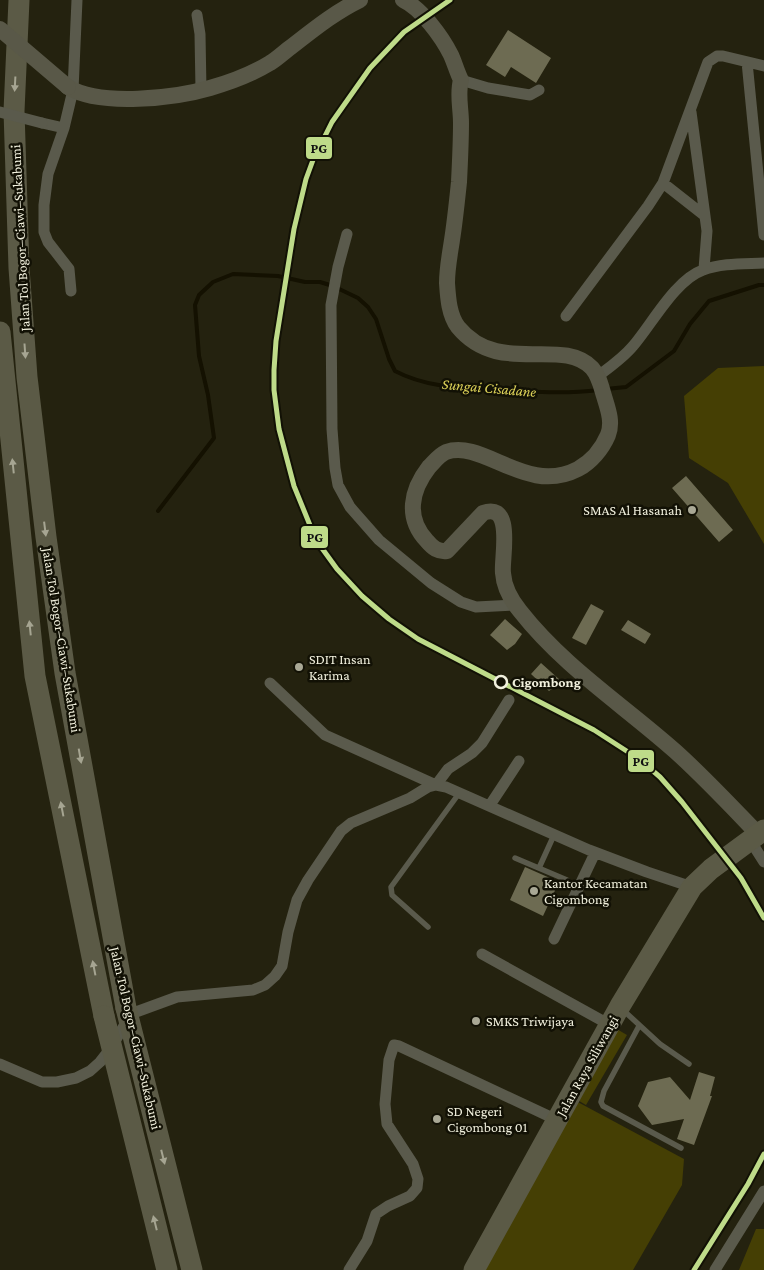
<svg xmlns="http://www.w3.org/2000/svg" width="764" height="1270" viewBox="0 0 764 1270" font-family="'Crimson Pro',serif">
<rect width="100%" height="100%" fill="#24220f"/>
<!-- green -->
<path fill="#453f04" d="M764,366V544L728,483L689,458L684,396L718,368Z
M615,1028L627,1035L586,1105L574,1098Z
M574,1100L684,1159L682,1185L633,1270H476Z
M756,1229H764V1270H739Z"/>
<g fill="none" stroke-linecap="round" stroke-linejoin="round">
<!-- stream -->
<path stroke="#141101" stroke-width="4" d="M606,389L626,387L674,351L690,324L709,301L759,285H764
M158,511L214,438L208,395L199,356L195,305L199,295L213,282L233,274L278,276L305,282H320L333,286L358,298L368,307L376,319L389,359L395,371C427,388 464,388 499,390C533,392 566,394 599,390"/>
</g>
<!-- building -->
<path fill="#6d6b52" d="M508,30L551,58L536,83L511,67L505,77L486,65Z
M686,476L733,530L719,542L672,488Z
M591,604L604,611L586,645L572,638Z
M505,619L522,634L515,644L507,650L490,635Z
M628,620L651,634L645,644L621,630Z
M541,663L560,680L556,686L549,691L531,674Z
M525,867L559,882L543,916L510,900Z
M699,1072L715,1077L710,1096H712L694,1145L677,1139L684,1119L652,1125L638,1106L648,1082L670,1077L690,1100Z"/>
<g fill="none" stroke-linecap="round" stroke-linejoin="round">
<!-- lane -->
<path stroke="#5a5a4c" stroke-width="5.5" d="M515,858L567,880
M539,868L554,835
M428,927L392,895L391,887L460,792
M623,1010L660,1044L689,1064
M639,1026L604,1091L601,1102L603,1106L681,1148"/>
<!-- street -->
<path stroke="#5a5a4c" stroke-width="11" d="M197,15L200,34L201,90
M747,62L764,235
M461,80L488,88L530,95L539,90
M691,112L707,231L704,269
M42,123L64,128
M663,183L705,216
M347,234L338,267L331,305L332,429L335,468L338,485L350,507L379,540L431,583L461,602L476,607L515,605
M71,291L69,269L48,242L44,232V205L48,174L64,128L73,90L77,0
M566,316L648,206L663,183L708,62L717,56H723L764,66
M598,376C610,367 623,358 633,346C652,324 675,280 703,270C722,263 744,264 764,263
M270,683L325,735L436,785L448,769L472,753L482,743L509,700
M490,805L519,761
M750,840L764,862
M554,939L595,853
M482,954L610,1025
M0,1064L42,1082H57L76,1078L90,1071L100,1062L111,1048L128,1019L136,1012L177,997L253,990L265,985L275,976L282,966L288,932L297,900L308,880L341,831L351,823L410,798L428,787L436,785L446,787L589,850L647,872L692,887
M349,1270L367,1241L376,1214L388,1206L410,1196L417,1188L418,1179L413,1164L387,1124L385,1104L389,1060L394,1045L399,1046L557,1120
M715,1270L764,1191"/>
<!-- secondary -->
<path stroke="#595848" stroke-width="16" d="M403,0C421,8 442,37 451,55C455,64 457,72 461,80C457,94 461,108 461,123C461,142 460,162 459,182C457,201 455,221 452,240C450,254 447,268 447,283C448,298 449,315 458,327C499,377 561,336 592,368C599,376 601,386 604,396C608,409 613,422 608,435C602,449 591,462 578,469C526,496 484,439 446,452C439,455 434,462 429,467C411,490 405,518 427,541C433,548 438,552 447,551L483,513C515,501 501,560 503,573C504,588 511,600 520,611C564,667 622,704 675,751C704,777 731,806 758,834
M68,87C100,107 176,98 210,88C231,82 252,74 270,63C277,59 284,52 291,47C313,30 335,12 360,0"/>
<!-- highway -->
<path stroke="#5b5a46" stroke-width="21" d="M19,0L14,111L19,268L27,377L46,537L65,673L126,1008
M0,332L35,676L104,1016
M474,1270L620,1006L692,887L711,869L764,830"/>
<!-- street-bridge -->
<path stroke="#5a5a4c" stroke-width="11" d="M0,112L42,123"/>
<!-- secondary-bridge -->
<path stroke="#595848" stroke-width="16" d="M0,29L68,87"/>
<!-- highway-bridge -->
<path stroke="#5b5a46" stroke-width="21" d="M126,1008L192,1270
M104,1016L167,1270"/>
<defs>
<path id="rail-1" d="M450,0L404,32L370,68L332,122L313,160L306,179L294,229L276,341L274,370V390L279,429L294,486L316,540L337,569L362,596L389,619L418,639L594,730L639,759L660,777L682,802L741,878L764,918
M694,1270L748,1184L764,1154"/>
</defs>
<!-- rail-1 casing -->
<use href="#rail-1" stroke="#121105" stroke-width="9"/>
<!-- rail-1 -->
<use href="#rail-1" stroke="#bedb89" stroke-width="5"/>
</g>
<!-- one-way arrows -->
<defs><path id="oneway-solid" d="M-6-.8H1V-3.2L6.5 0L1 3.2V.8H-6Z" transform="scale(1.25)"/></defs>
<g fill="#a6a592">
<use href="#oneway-solid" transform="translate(15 84) rotate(93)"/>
<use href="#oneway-solid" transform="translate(25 351) rotate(86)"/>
<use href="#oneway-solid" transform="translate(13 466) rotate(-96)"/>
<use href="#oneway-solid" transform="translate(45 529) rotate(83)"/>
<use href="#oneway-solid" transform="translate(30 628) rotate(-96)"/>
<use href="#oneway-solid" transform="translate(80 756) rotate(80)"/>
<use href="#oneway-solid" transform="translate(62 809) rotate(-101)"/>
<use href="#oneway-solid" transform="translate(94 968) rotate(-101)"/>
<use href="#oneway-solid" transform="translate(163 1157) rotate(76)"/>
<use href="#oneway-solid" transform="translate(155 1223) rotate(-104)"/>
</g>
<!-- markers -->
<g fill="#a9a895" stroke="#121105" stroke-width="2">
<circle cx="692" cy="510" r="5"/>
<circle cx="299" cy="667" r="5"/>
<circle cx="534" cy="891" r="5"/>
<circle cx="476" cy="1021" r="5"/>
<circle cx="437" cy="1119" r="5"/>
</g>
<circle fill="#121105" stroke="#f1f0dd" stroke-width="2.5" cx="501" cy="682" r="6"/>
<g text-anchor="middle" stroke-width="5" stroke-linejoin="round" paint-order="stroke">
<!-- street labels -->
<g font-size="14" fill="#f1f0dd" stroke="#121105">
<text transform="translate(20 238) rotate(-93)" y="5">Jalan Tol Bogor–Ciawi–Sukabumi</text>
<text transform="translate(62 640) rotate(81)" y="5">Jalan Tol Bogor–Ciawi–Sukabumi</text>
<text transform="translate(136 1038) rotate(77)" y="5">Jalan Tol Bogor–Ciawi–Sukabumi</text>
<text transform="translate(587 1066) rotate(-61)" y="5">Jalan Raya Siliwangi</text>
</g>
<!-- poi labels -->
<g font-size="14" fill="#f1f0dd" stroke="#121105" text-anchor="start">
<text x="682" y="515" text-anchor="end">SMAS Al Hasanah</text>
<text x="309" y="664">SDIT Insan<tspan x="309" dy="16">Karima</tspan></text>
<text x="544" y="888">Kantor Kecamatan<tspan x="544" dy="16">Cigombong</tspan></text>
<text x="486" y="1026">SMKS Triwijaya</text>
<text x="447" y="1116">SD Negeri<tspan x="447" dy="16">Cigombong 01</tspan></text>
</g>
<!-- stop labels -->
<g font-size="14" font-weight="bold" fill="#f1f0dd" stroke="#121105" text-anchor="start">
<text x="512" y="687">Cigombong</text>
</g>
<!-- water labels -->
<g font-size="15" font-style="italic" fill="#ded359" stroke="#121105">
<text transform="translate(489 388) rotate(5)" y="5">Sungai Cisadane</text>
</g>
</g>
<g stroke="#121105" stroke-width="2">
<rect x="305" y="136" width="28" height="24" rx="5" fill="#bedb89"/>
<rect x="300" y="525" width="29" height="24" rx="5" fill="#bedb89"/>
<rect x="627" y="749" width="28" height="24" rx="5" fill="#bedb89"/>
</g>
<g font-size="14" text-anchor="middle" font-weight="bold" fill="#111">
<text x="319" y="153">PG</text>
<text x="315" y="542">PG</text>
<text x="641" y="766">PG</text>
</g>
</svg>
